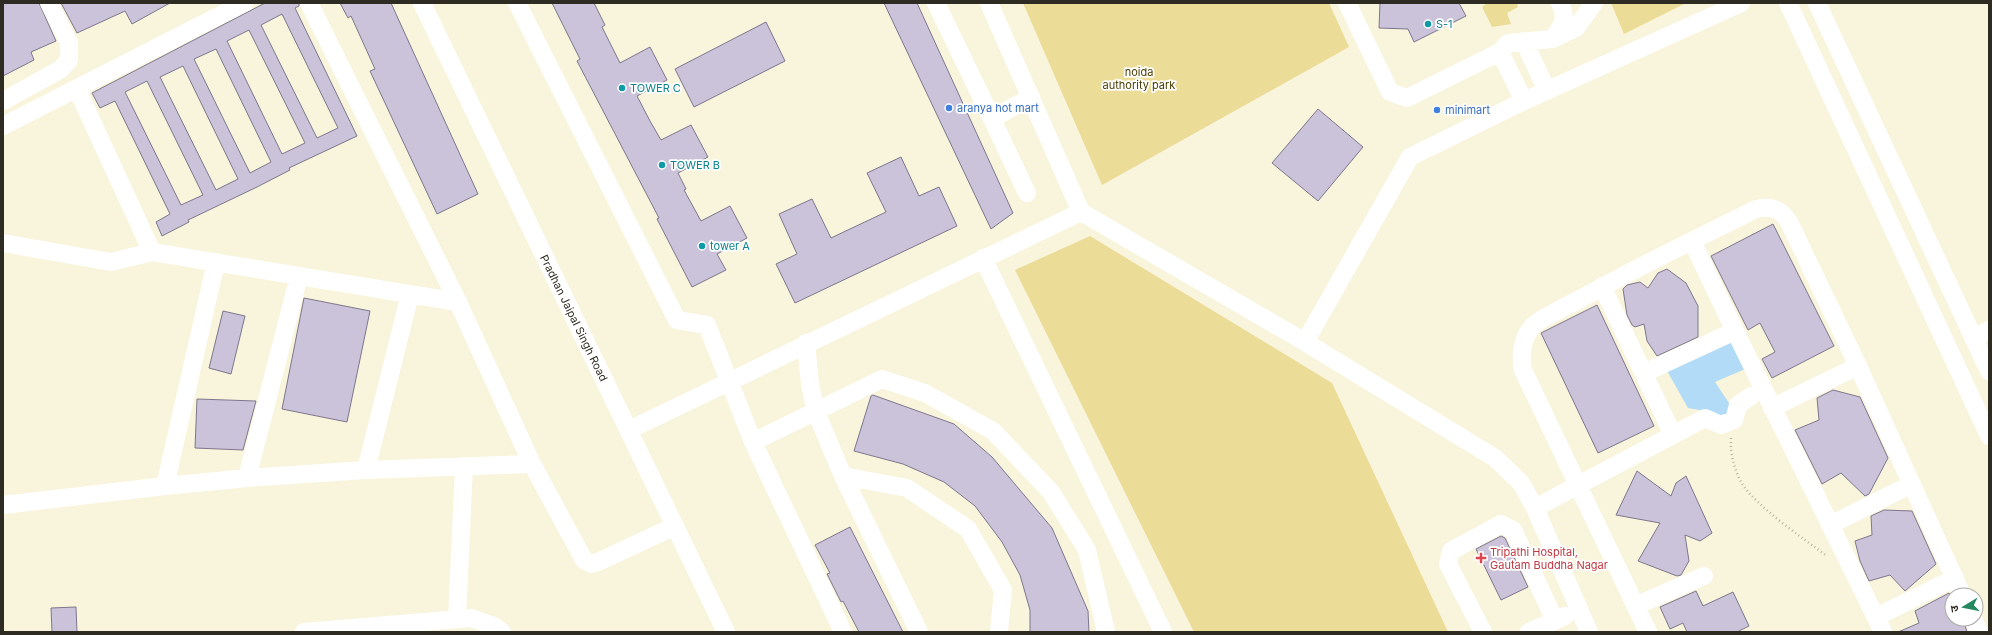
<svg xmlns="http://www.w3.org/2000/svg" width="1992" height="635" viewBox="0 0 1992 635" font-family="Inter,'Noto Sans Devanagari',sans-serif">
<rect width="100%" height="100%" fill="#f9f4dc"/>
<!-- green -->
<path fill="#ebdc97" d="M1023,3H1329L1349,47L1102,185Z
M1487,3H1517L1518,7L1507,13L1511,24L1492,27L1482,7Z
M1611,3H1686L1624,34Z
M1090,236L1332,383L1448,632H1194L1015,270Z"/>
<!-- water -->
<path fill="#b1dbf6" d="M1726,335L1752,366L1715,382L1731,406L1725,424L1705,411L1688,408L1666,369Z"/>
<!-- building -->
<path fill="#cac3d9" stroke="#7e778c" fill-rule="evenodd" d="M3,3H39L56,41L31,52L34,60L3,76Z
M61,3H170L132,24L125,11L77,33Z
M265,3H299V6L295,8L357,136L289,168L290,170L257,187L188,220L189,222L162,236L156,222L170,214L115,101L100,108L92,93ZM282,14L338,128L317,138L261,25ZM249,30L305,143L282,154L227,41ZM216,49L271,162L250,173L194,59ZM183,66L238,179L216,190L160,77ZM147,81L203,195L181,205L125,92Z
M340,3H391L478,194L437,214L370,71L375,69L351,16L348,18Z
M552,3H594L605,25L602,27L620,63L650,47L667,80L637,96L650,121L661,140L691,125L708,157L678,173L686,189L684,190L701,221L730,206L747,238L717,254L726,270L692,287L657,219L659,218L577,61L580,59Z
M884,3H917L1013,213L991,229Z
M1380,3H1459L1466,16L1414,42L1408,29L1379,28Z
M766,22L785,61L694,107L675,69Z
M1318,109L1363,147L1318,201L1272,163Z
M901,157L919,196L939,187L957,226L795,303L776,264L797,254L779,214L812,199L831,238L850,229L886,212L867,173Z
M1773,224L1834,346L1772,378L1762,359L1775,352L1760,323L1748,330L1711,256Z
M1667,269L1686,283L1698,306V337L1657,356L1647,341L1644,324L1635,327L1632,325L1627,315L1623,289L1627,285L1640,282L1648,288L1658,273Z
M304,298L370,311L347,422L282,409Z
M1597,305L1654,426L1598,453L1541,333Z
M223,311L245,316L231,374L209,368Z
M1833,390L1860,397L1888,458L1869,494L1865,496L1841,473L1822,484L1795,430L1819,420L1817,398Z
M873,395L954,424L992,457L1052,528L1088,611L1089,632H1030V610L1020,575L1002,542L975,506L944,482L903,464L854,451L871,396Z
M197,399L256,401L243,450L195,448Z
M1637,471L1671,496L1676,483L1686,476L1712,533L1700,541L1685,535L1689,561L1681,575L1677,576L1638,561L1660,523L1616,515Z
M1884,510L1912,511L1936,564L1905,591L1890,575L1869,581L1860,561L1855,541L1872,535L1871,516Z
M850,527L903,632H859L843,601L841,602L827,574L830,573L815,545Z
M1501,536L1505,538L1528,587L1501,600L1476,549Z
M1696,591L1703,606L1733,592L1749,626L1737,632H1687L1683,623L1670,629L1660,607Z
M1949,593L1952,598V619H1963L1967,632H1898L1919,623L1915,611Z
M76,607L77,632H52L51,608Z"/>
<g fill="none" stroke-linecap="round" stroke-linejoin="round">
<!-- path -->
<path stroke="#b8b4a1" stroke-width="2.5" stroke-dasharray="1 3" stroke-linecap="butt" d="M1731,438C1730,453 1734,469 1741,482C1754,505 1804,539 1827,556"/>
<!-- minor -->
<path stroke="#fff" stroke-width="18" d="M309,3L458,302L532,464L584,560L592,564L598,562L675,526
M422,3L726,632
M517,3L677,320L707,325L753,442
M936,3L992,119L1031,97
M989,3L1081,212L1305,342L1495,458L1521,483L1535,508L1589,632
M1347,3L1390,92L1407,98L1500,52L1508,43L1553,39L1576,28L1594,3
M1788,3L1989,436
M1817,3L1989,371
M1553,39C1562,25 1568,19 1560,3
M1524,41L1547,91
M1500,52L1524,101
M77,89L152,252
M3,101L61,69L69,60V43L49,3
M992,119L1027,193
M3,126L244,3
M3,243L111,262L152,252L458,302
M983,258L1163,632
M1735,331L1883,632
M1973,338L1989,330
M1305,342L1410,157L1524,101L1741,3
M806,343L810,384L816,412L843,476L919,632
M1644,373L1735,331L1692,241
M1772,408L1858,366
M629,430L1081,212
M1673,435L1705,418L1721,425L1734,420L1738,405L1751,396
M366,470L410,294
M843,476L907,488L968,529L1003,590L999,632
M247,478L299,276
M165,486L216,262
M3,505L165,486L247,478L366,470L532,464
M1535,508L1673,435L1602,286
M1830,525L1912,484
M1635,606L1704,576
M1876,617L1955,578
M457,619L464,466
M1973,619L1979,632
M304,632L471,618L494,626L502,632
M843,632L753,442L882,379L925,393L993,431L1051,492L1087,550L1106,632
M1483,632L1448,564L1451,551L1501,524L1513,530L1555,621
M1529,632L1565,616
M1648,632L1523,370C1520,355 1522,336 1534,325C1545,316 1569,305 1582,298C1639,266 1698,238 1756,209C1771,206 1780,208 1789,222L1858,366L1962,595"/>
</g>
<!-- markers -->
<g fill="#0f9aa8" stroke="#fff" stroke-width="1.5">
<circle cx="1428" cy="24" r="4"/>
<circle cx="622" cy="88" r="4"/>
<circle cx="662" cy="165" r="4"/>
<circle cx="702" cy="246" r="4"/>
</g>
<g fill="#3f7fe0" stroke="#fff" stroke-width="1.5">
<circle cx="949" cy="108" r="4"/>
<circle cx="1437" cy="110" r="4"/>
</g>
<path fill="#e0444e" stroke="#fff" stroke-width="1.5" d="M1479 552h4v4h4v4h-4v4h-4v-4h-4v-4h4z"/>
<g text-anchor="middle" stroke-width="3.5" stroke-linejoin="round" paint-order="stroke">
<!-- culture labels -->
<g font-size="11" fill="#0d838f" stroke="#fff" text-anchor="start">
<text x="1436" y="28">S-1</text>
<text x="630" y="92">TOWER C</text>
<text x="670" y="169">TOWER B</text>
<text x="710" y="250">tower A</text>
</g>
<!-- park labels -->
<g font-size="11" fill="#473c00" stroke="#fff">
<text x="1139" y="76">noida<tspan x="1139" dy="13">authority park</tspan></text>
</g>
<!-- shop labels -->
<g font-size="11" fill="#366cbe" stroke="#fff" text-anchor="start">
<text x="957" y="112">aranya hot mart</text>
<text x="1445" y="114">minimart</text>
</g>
<!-- street labels -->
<g font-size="11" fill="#2d2b22" stroke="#fff">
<text transform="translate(574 318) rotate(64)" y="4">Pradhan Jaipal Singh Road</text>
</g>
<!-- health labels -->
<g font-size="11" fill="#be3a42" stroke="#fff" text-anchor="start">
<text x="1490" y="556">Tripathi Hospital,<tspan x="1490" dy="13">Gautam Buddha Nagar</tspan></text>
</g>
</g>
<!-- border -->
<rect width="1992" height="635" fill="none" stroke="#2d2b22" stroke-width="8"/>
<!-- north arrow -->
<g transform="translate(1964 607) rotate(260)"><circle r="19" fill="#ffffff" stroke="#abaaa7"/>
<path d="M0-3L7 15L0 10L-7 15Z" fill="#258760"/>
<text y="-6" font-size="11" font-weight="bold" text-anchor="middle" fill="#2d2b22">उ</text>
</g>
</svg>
